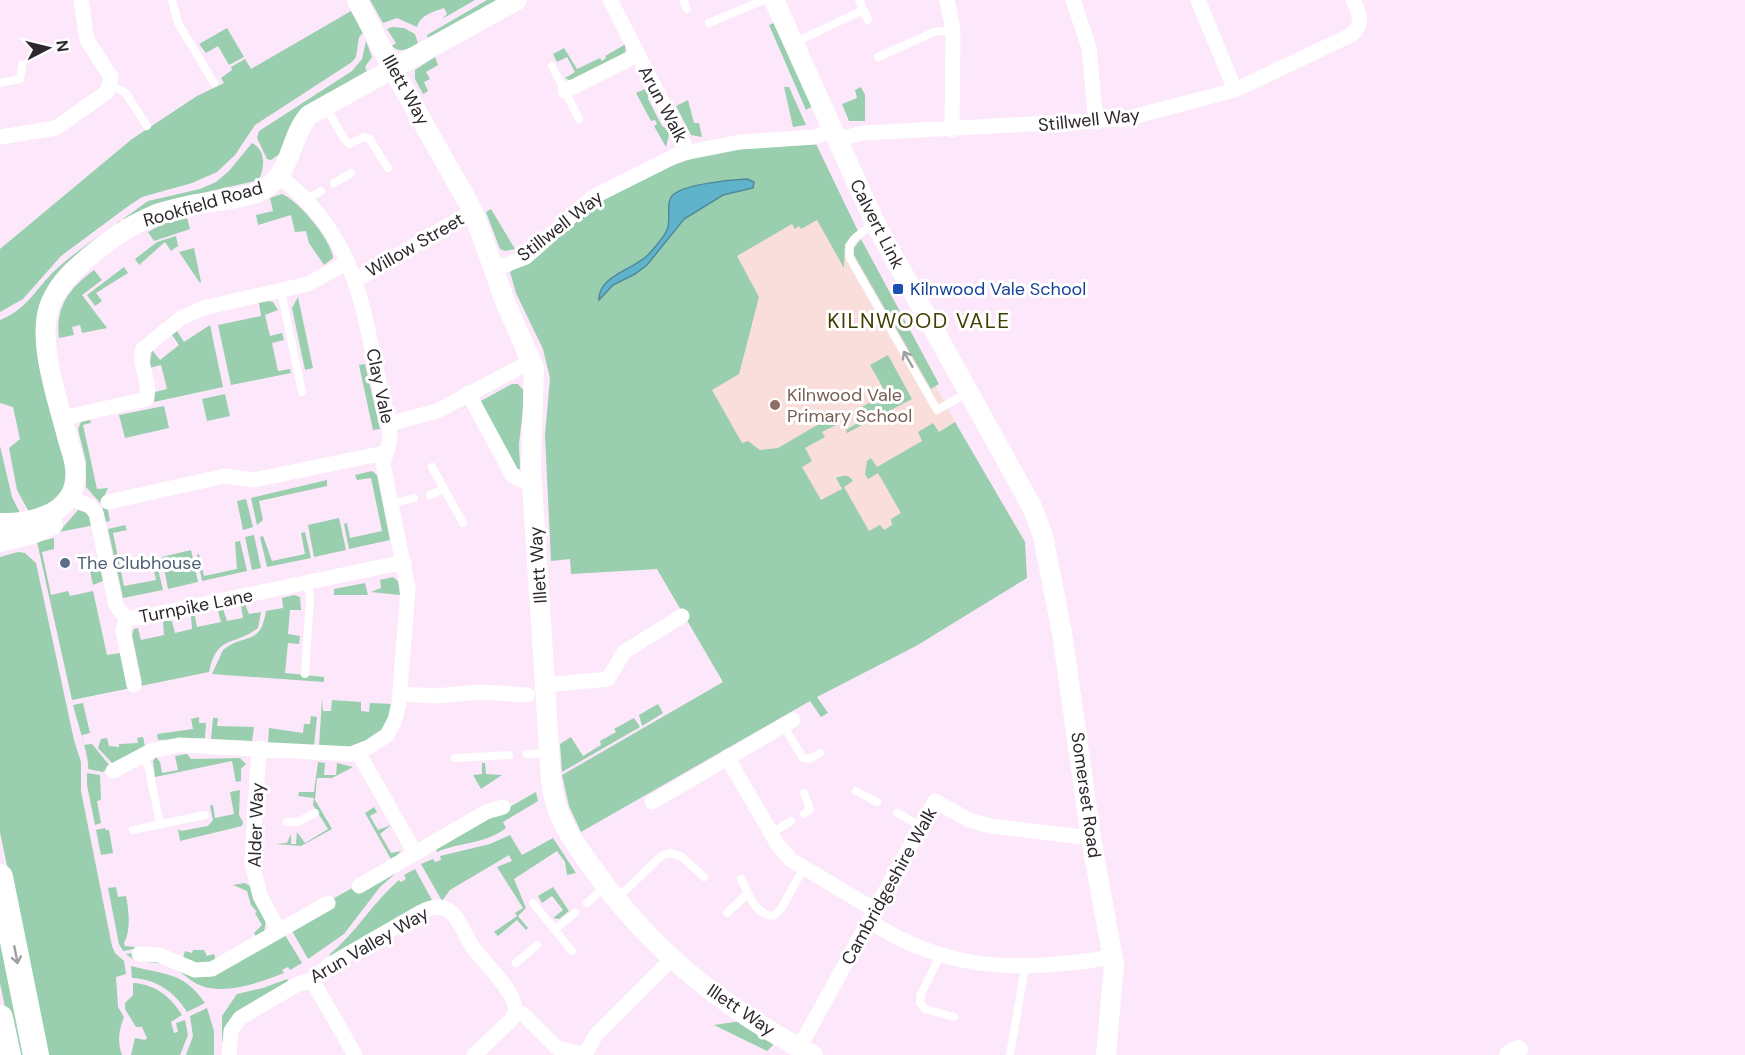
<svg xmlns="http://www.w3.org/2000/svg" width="1745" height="1055" viewBox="0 0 1745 1055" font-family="'DM Sans',sans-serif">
<rect width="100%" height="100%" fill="#fce8fa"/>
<!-- education -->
<path fill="#f9dedb" d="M620,190L849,223L955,422L889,462L943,559L723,682L657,569L608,571Z"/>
<!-- green -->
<path fill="#99ceae" d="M370,0H475L442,19L447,14L444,8C434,12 421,14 417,27L397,18L383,23Z
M487,0H499L428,38L427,35Z
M351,11L363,33L359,37L356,57L352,62L255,125L235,155L217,172L192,183L142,197L127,207L61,256L23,299L0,312V249L132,139L197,96L224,83L221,78L232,70L231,67L245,59L251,69Z
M776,22L813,106L806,110L769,25Z
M392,27L404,28L415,34L418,43C408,49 401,54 392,46L396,43L387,29Z
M227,28L244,57L229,65L218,46L206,53L199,44Z
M366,41L372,57L365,67L367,71L307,105L281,153L271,160L267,159L257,138L259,131L352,71L362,59Z
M626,44L625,54L571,81L565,78L575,72L567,57L557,62L553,54L564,48L577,69L600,58L602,61L606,58L605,56Z
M435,57L438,65L426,72L430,79L424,82L428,91L423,94L415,79V70Z
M784,87H789L806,125L793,127Z
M861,87L865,95V121H849L842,104L857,98L855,90Z
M645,89H649L648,99L662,126L670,131L666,147L654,126L657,124L655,120L651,121L636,93Z
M688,100L694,123H699L702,137L691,135L676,106Z
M252,143C267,151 264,168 259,180L154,204L125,220L123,219L148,201L200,189L216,182L229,171Z
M816,144L858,231L845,244L844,268L817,220L801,229L799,226L795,229L792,224L737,256L759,297L739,374L712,390L742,443L748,441L760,450L778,448L831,417L836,425L822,432L825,437L805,448L812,461L802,467L821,500L842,489L836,478C843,475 849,474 853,481L844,487L869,531L880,525L884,530L892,525L891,519L901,513L878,473L868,479L865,474L867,461L871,458L877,467L922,441L918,432L933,423L939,432L955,422L1025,542L1027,578L916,646L817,697L828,713L821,717L810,701L581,832L569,806L562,775L723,682L657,569L571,574L570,559L551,561L545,435L550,378L543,349L516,293L510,272L601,200L654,172L713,151Z
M282,194C299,201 332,241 333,258L324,265L309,243L306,231L295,232L291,215L258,225L256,215L273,211L270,198Z
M491,209L515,249L505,251L500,249L486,212Z
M187,218L190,229L154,241L148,232L163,224Z
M120,221L122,222C91,245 53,264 41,302L68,476C61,498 50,504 30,514L17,490L9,448L20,439L13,407L0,403V320C29,309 38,284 61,265C79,249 101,235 120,221Z
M176,236L178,246L171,251L165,242L139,265L135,259L157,242Z
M861,239L939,384L931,389L854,255V248Z
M194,248L201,282L200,283L179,252Z
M124,267L128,273L96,293L102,301L95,306L87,295Z
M94,270L102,280L82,295L107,328L82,333L80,325L72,327L74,335L59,338C55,306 70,288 94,270Z
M298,297L313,368L305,370L292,308Z
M268,301L273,302L278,310L265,315L270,336L282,333L284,340L272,343L278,371L290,369L291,373L231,385L218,325L261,316L259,303Z
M210,325L223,387L154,402L155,392L167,389L161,365L149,368L152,350L160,360L179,345L172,335L177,331L184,342Z
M888,355L912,399L847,433L846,430L859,422L853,412L874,400L876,404L888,397L870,365Z
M365,364L380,429L373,430L359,365Z
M512,384H518L525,392L519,444L520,469H516L479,402Z
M225,394L230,416L207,421L202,399Z
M164,406L169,428L125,438L119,415Z
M90,420L91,423L83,425L97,489L108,488L105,494L110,521L106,522L102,505L86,487V462L78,429L81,422Z
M0,446L12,497L21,515L0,517Z
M372,471L377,475L390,540L349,549L344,524L347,523L350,538L382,531L371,478L357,480L355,475Z
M327,480V486L259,501L263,520L257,525L251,498Z
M246,499L253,527L243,530L237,501Z
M78,510L87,512L95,525L59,532Z
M339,518L346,550L314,557L308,525Z
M125,525L127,530L113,533L124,586L156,580L153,566L157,565L163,590L123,598L108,529Z
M305,532L311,558L267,567L260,537L263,536L272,561L305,554L301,533Z
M254,535L261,568L252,570L245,537Z
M54,538V549L42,552L51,595L68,591L70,596L93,591L107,655L120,653L127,686L142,683L132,635L134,629L138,628L141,640L164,635L163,621H172L175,633L192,629L191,616H195L197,627L221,622L218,611L223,609L227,621L243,618L241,606L245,604L249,614L261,612L258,628C233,647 217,634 209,672L72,700L37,542Z
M240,541L247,571L202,581L197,555L199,554L204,576L237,569L235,542Z
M191,550L198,582L168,589L162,557Z
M18,552L25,553L36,563L74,740L81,762V791L112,946L115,953L124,961L126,974L116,977L118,1007L124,1017C119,1029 117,1042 122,1055H46L0,832V557Z
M98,560L105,580L93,585L88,562Z
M393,577L398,581L400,595L371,592L381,588L380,580Z
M365,583L368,595H334V589Z
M294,595L300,597L301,610H290L288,634L300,636L299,644L288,643L285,673L324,677V682L212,674L223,650C246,632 260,647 266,611L283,608L282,598Z
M322,699L323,711H331L332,700L361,702V711L369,712L370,703L395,704L380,734L354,747L319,746Z
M83,703L90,733L82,735L84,745L92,744L110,766L103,772L88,769C90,757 76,719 73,705Z
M658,704L663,713L642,726L639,715Z
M311,716L317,717L314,746L268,743L269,728L303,733L304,724H310Z
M199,717V723H206L205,738L158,740L157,734L193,729L191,719Z
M213,718H218L217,726L254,727L252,741L211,739Z
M634,718L640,727L562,772L560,744L571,737L583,756L601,745L600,741L616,732L614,729Z
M143,737L145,746L113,764L98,748L101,739L107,738L109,746L119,747V744L138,743L137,738Z
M187,754L191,759L240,758L246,764L241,769V781L236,782L232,761L155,777L153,761L156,757L160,762L162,773L178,770L175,756Z
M318,762L325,763L324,775H336L337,763L353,767L332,778H317L315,800L332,829L301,846L276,844L287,843L291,834V844H296L297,832L305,843L328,829L313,805L314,798L298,796L299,792H314Z
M482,763H485L486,774L502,775L481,789L473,775L482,774Z
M87,773L100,775L101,800L97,801L101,823L95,825L87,785Z
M240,790L239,815L243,822L242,826L180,841L178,829L181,831L208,826L213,820L210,806L213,805L215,818L234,814L230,792Z
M536,792L538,801L503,822L506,828C486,844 460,842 437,852L436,849Z
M374,807L377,812L370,816L378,830L391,825L380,834L391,853L401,851L392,861L365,813Z
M105,828L106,830H109L113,853L101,855L96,830Z
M510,835L522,855L553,838L576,873L567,875L565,862L557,851L514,879L526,908L518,916L528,928L526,930L517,920L498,936L494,932L517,916L515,913L523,908L497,867L512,861L509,855L450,890L442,901L421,864L433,859L435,862L441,860L440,856L490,844Z
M415,869L432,900L331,958L329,955C356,933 373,902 399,880L401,882L406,879L404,875Z
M394,873L395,874L380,887L344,934L308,959L292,931L335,907L331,900L354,887L358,893Z
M245,883L250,886L266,920L264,933L257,938L254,933L262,925L255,913L257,912L251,905L247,891L233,885Z
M116,887L118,897L126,896C129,912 131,930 124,943L125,946L135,947L134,949L123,951L119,944L108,888Z
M553,887L569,911L559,919L553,918L563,910L552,896L542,903L538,896Z
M0,920L28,1055H15L0,983Z
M285,935L302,963L290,970L288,967L282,970L284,973C261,982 227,995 202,986C189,982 180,968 166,965C152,961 137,964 126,954L132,953L137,958L164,961L196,976L209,977Z
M193,950H204L207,956L214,954L216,961L201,965L183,958L185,951L192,953Z
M131,966C164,975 183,971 205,1003L187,1012C175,992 156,979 132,978Z
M287,979L289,982L222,1042V1016L237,994L263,988Z
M133,983C155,984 171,997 182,1015L171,1022L174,1033L178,1032L176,1023L185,1020L188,1035L180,1055H131L135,1038L145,1040L147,1038L142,1027H136L125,1009V1003L133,995Z
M207,1008L214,1031V1055H186L193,1036L190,1016Z
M741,1021L774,1044L767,1051L714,1025Z"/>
<!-- water -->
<path fill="#5fb3ca" stroke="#50899b" stroke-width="1.5" d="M747,179L754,182L753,188L723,195L684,219L647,265L635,274L613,285L599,300C598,276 633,270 648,255C654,248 663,239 667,230C672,219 664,202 674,194C687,184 730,180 747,179Z"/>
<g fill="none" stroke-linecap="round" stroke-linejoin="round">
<!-- service -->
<path stroke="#fff" stroke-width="8" d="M172,0L178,23L214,83
M683,0L687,9
M859,0L868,20
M709,23L764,0
M794,43L863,10
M878,57L934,32L953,30
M552,66L579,119
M0,83L20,79L22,65
M110,85L125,92L147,126
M325,106L345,140L350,144L364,137L369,138L388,168
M334,183L351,173
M306,200L321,191
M874,225C861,233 843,241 851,260L937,410L967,393
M281,291L302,392
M432,467L463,523
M430,495L444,489
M391,504L414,498
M305,674L310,599L308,583
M783,725L803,758L809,759L820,753
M142,754L149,769L160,824
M527,754L549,753
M455,758L509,755
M856,791L877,802
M804,793L810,809L804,814
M897,813L921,826
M287,822H298L315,813
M133,830L205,815
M771,833L791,821
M741,879C748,893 756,916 773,916L781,909L803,869
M617,899L661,856L669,853L681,856L704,877
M533,903L572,951
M587,903L605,887
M727,913L748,893
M554,930L575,913
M940,956L921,994L920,1003L925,1009L954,1017
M516,963L537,945
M1010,1055L1025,967"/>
<!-- minor -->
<path stroke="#fff" stroke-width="15" d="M610,0L688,152
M947,0L953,30L952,130
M1073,0L1089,48L1096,122
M1198,0L1235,90
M565,91L637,55
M0,137L56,128L107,92L111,77L87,40L81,0
M836,140L863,133L1125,119L1235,90L1351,35C1364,24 1360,14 1353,0
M495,269L526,257L593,197L679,154L740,142L815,137L831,130
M356,280L473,211
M468,393L513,476L521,480L532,479
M63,418L146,399C152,383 138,366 143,349L181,318L203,308L308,284L348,262
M389,424L437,411L532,361
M70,497L91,507L96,514L116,605L126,618H138L404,562
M108,502L225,476L254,480L384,453
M126,618L123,631L134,685
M546,685L608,679L624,652L682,616
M400,694L435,696L482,692L527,695
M259,748L252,862L260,896L279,931
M358,752L415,853
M727,757L778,845L791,860L875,910
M113,771L151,751L179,745L351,754L369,747L387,735L395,720L399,703L408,589L383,464L390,440L389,424C362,326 368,245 279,176
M652,802L793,720
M359,886L486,812L503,807
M869,921C949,973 1022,972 1112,957
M139,954L159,955L195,970L212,969L328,903
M312,980L355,1055
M799,1048L935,801L969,820L991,826L1091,838
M229,1055L231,1031L240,1018L296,985L312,980L329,965L421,912C430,908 439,904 448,910C458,916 463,931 469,941C482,964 512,984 516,1011L524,1015L557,1048L585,1055
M474,1055L510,1021L516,1011
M585,1055L595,1036L672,959"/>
<!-- tertiary -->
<path stroke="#fff" stroke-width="20" d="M357,0L392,68L473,211L506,304L534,368L531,466L551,781C555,816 573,842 594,870C650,949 727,1011 813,1055
M774,0L876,225L1032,507L1043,536L1062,633L1091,838L1114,965L1106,1055
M0,523C28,524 72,515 75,480C77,467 72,453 68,440C59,404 37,343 49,307C60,274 116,232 148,218C160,212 174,209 187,206C209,201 247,200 266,188C292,171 290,136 309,115L517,0
M0,542L33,534L53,525
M1509,1055L1518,1050"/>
<!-- trunk -->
<path stroke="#fff" stroke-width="26" d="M0,877L36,1055
M0,1018L8,1055"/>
</g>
<!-- one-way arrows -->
<defs><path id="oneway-shaft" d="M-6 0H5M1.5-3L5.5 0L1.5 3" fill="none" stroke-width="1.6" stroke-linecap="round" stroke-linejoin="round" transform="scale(1.5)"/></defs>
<g stroke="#a19ea1">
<use href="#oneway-shaft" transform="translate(908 359) rotate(-120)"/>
<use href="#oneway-shaft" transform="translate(16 955) rotate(79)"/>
</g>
<!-- markers -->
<rect fill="#1a4fb4" stroke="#fff" stroke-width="2" x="892" y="283" width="12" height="12" rx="3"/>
<circle fill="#8d6e63" stroke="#fff" stroke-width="2" cx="775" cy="405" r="6"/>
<circle fill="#5c6f8a" stroke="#fff" stroke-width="2" cx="65" cy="563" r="6"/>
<g text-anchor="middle" stroke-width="6" stroke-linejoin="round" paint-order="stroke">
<!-- street labels -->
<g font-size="18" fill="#2e272e" stroke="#fff">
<text transform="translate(406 90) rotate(61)" y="6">Illett Way</text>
<text transform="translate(663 104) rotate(62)" y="6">Arun Walk</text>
<text transform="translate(1089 120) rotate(-6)" y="6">Stillwell Way</text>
<text transform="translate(203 204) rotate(-16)" y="6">Rookfield Road</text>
<text transform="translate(877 224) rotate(63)" y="6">Calvert Link</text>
<text transform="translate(560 226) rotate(-38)" y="6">Stillwell Way</text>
<text transform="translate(415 245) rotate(-30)" y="6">Willow Street</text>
<text transform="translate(380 386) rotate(78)" y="6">Clay Vale</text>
<text transform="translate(538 565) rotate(-94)" y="6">Illett Way</text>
<text transform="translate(196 606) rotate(-11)" y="6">Turnpike Lane</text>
<text transform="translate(1086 795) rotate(82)" y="6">Somerset Road</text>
<text transform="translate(256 825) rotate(-88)" y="6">Alder Way</text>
<text transform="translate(889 886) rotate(-61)" y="6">Cambridgeshire Walk</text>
<text transform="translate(369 945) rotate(-30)" y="6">Arun Valley Way</text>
<text transform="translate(741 1010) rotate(34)" y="6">Illett Way</text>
</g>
<!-- transit labels -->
<g font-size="18" fill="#164399" stroke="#fff" text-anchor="start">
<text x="910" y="295">Kilnwood Vale School</text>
</g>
<!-- education labels -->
<g font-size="18" fill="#785e54" stroke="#fff" text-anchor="start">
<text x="787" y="401">Kilnwood Vale<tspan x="787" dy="21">Primary School</tspan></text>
</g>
<!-- service labels -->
<g font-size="18" fill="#4e5e75" stroke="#fff" text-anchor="start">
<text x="77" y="569">The Clubhouse</text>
</g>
<!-- quarter labels -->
<g font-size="21" letter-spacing="1.5" fill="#3f4000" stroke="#fff">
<text x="919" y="328">KILNWOOD VALE</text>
</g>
</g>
<!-- north arrow -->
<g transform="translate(48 48) rotate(83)" stroke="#ffffff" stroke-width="4.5" paint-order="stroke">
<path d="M0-4.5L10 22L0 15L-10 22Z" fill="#2e272e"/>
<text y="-9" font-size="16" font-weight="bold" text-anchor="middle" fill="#2e272e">N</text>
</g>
</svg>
